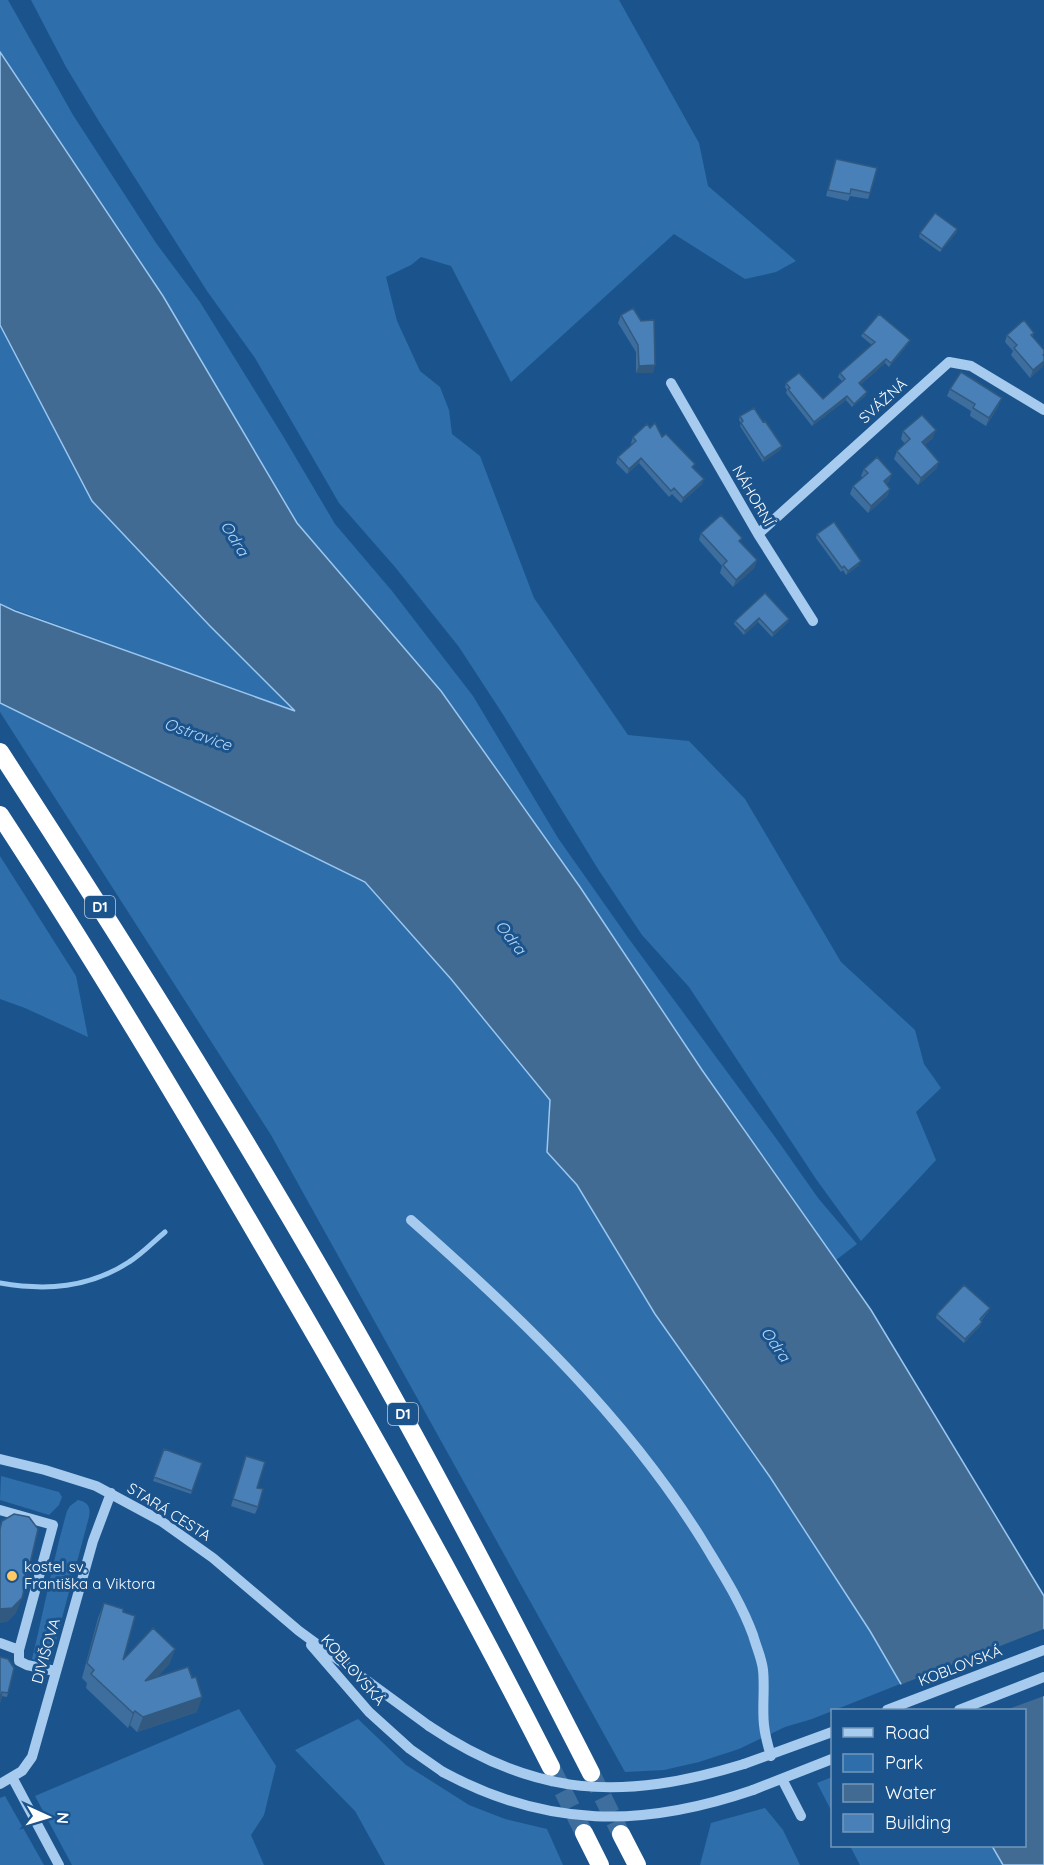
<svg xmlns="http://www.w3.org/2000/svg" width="1044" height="1865" viewBox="0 0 1044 1865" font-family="Quicksand,sans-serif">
<rect width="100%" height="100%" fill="#1b548d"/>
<!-- green -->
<path fill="#2e6eab" d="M0,0H8L73,115L156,243L200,302L283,436L335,524L392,591L473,696L558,838L629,939L778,1141L818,1198L857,1244L836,1260L702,1070L580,887L441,691L297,523L163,296L0,52Z
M31,0H619L699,143L708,186L796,261L776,272L745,279L674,234L511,382L451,266L421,257L411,265L386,277L397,321L420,371L440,387L449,410L452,434L480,456L534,598L628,735L689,741L745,799L841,962L915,1030L924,1064L941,1088L916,1112L936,1160L861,1241L816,1179L689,987L642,935L598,869L504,716L459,647L395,567L339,503L255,358L207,291L100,123L66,67Z
M0,325L92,501L209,625L296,712L0,604Z
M0,703L365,882L451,979L550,1100L547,1152L577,1185L655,1314L770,1477L870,1631L900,1684L812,1719L785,1727L739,1749L699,1762L664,1770L625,1772L271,1135L0,712Z
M0,856L76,976L88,1037L25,1008L0,999Z
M1,1476L59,1492L62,1497L59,1505L49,1515L0,1500Z
M78,1500C88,1502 91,1507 89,1517L50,1663L32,1659C44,1610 53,1560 67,1511L70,1506Z
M239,1709L276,1766L264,1815L251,1835L264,1865H72L35,1796Z
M358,1719L406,1765L469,1805L505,1819L547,1829L563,1865H385L355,1811L295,1750Z
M832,1777V1812L817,1783Z
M5,1796L44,1865H0V1798Z
M765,1808L783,1830L800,1865H700L711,1823Z
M850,1846H992L1003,1865H860Z"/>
<!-- water -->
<path fill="#426b94" stroke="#9ac7f0" stroke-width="1.5" d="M0,52L163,296L297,523L441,691L580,887L702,1070L871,1310L1044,1596V1865H1003L992,1846H1024V1710H916L870,1631L770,1477L655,1314L577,1185L547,1152L550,1100L451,979L365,882L0,703V604L15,611L295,711L209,625L92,501L0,325Z"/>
<!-- pier -->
<path fill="#1b548d" d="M1044,1629V1696L1006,1710H912L897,1686Z"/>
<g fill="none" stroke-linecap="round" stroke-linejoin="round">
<!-- stream -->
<path stroke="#9ac7f0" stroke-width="5" d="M0,1283C46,1291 89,1288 129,1262C142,1254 153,1242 165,1232"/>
<!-- highway-tunnel -->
<path stroke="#3d6e9e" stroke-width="18" stroke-dasharray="18 9" stroke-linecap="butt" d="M551,1767L584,1833
M591,1773L621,1834"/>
<!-- minor -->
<path stroke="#a7cbee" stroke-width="10" d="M671,383L758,534L813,621
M758,534L949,362L971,366L1044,410
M411,1220C520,1316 627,1418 704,1543C722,1573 741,1602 753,1635C756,1646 762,1659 763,1670C765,1688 762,1707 764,1725C765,1735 768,1746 771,1756
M0,1459L45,1470L96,1486L161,1521L213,1558L299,1631L429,1726
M0,1510L53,1525L19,1650V1661L27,1665L55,1671
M0,1643L19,1650
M311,1645L369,1712L410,1749L443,1772
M887,1710L1044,1650
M959,1710L1044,1677
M744,1764L832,1732
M12,1777L59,1865
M782,1779L801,1816
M0,1784L22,1771L32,1757L93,1541L111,1493
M753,1790L832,1759"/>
<!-- highway -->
<path stroke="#fff" stroke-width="18" d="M0,752C139,966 275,1183 398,1406C465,1527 528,1650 591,1773
M0,815C100,968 193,1125 285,1283C378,1442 468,1603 551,1767
M584,1833L600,1865
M621,1834L637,1865"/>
<!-- minor-bridge -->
<path stroke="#a7cbee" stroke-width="10" d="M429,1726C536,1798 623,1801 744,1764
M443,1772C547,1828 642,1828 753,1790"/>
</g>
<!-- wall -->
<path fill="#3e6e9d" d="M836,159L870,193L868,199L850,196L848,201L826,196Z
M957,229L956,233L940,252L919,237L920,233Z
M621,315L641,321L653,373H636V352L618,323Z
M863,333L908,344L889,367L885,363L860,385L867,392L865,396L852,407L846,400L812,426L786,393L787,390L785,387L786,383L823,399L843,382L838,377L840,373L872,345L861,336Z
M1034,333L1032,337L1043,366L1030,378L1011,355L1013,351L1005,342L1007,335Z
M950,389L999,405L986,426L970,416L971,411L947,396Z
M740,416L763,422L782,446L780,450L763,462L740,426L741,423L739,420Z
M650,428L662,437L693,468L702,484L681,503L672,494L669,497L639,463L627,474L616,463L618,457L632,444L631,443L633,437Z
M903,431L933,438L924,445L939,462L936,469L918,485L894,459L897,451L905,444L901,439Z
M864,469L892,474L889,481L886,484L890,489L887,496L868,513L850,494L853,486L863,478L861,476Z
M701,533L741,543L757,560L754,568L733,587L720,573L722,566L699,540Z
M817,534L859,565L846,575L843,570L841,572L816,538Z
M765,593L789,619L788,622L772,637L758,622L744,635L734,624L735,621Z
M990,1308L988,1312L981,1321L982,1322L980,1326L964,1343L936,1318L937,1314Z
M164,1449L202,1463L191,1494L153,1481Z
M246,1456L257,1488L258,1507L255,1514L231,1506Z
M104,1603L123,1612V1660L175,1649L169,1664L157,1677L197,1712L137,1732L130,1725L128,1728L86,1688L87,1683L82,1678L98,1618Z
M0,1657L8,1693L7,1697L2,1696L0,1703Z"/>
<!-- shaded-wall -->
<path fill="#325a80" d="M957,229L956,233L940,252L942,249Z
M910,340L908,344L889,367L891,363Z
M886,359L885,363L858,387L859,383Z
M1044,361L1043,366L1030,378L1033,370Z
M655,365L653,373H636L639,366Z
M867,392L865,396L852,407L854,404Z
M847,396L846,400L812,426L814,422Z
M1002,398L999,405L986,426L989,418Z
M936,430L933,438L919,450L922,442Z
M782,446L780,450L763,462L764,458Z
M641,458L639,463L627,474L629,469Z
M939,462L936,469L918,485L921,478Z
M892,474L889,481L881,489L884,481Z
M704,479L702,484L681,503L683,498Z
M890,489L887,496L868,513L871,506Z
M757,560L754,568L733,587L736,580Z
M861,561L859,565L846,575L848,571Z
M759,618L758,622L744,635L745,631Z
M789,619L788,622L772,637L773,633Z
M990,1308L988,1312L978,1323L980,1319Z
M982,1322L980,1326L964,1343L965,1339Z
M22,1598L16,1613L7,1622L0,1623V1609Z
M175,1649L169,1664L139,1696L145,1681Z
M202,1697L197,1712L137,1732L143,1717Z
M135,1711L130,1725L128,1728L133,1713Z"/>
<!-- building -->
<path fill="#4880b7" stroke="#325a80" stroke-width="1.5" d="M836,159L877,168L870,193L851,189L850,194L828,190Z
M935,213L957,229L942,249L920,233Z
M633,308L641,321L654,320L655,365L639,366L638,345L621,315Z
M879,314L910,340L891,363L886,359L859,383L867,392L854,404L847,396L814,422L788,389L790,388L786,383L799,373L823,399L845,379L840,373L875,342L863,333Z
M1024,320L1034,333L1031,335L1044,350V354L1043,355L1044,356V361L1033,370L1014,348L1017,345L1007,335Z
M961,372L1002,398L989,418L973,408L975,404L950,389Z
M754,408L763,422L765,421L782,446L764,458L741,423L743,421L740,416Z
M922,415L936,430L922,442L939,462L921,478L897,451L910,439L903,431Z
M655,423L662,437L666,434L695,464L692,467L704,479L683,498L674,488L671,491L641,458L629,469L618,457L636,441L633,437L647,424L650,428Z
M877,457L892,474L884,481L890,489L871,506L853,486L868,473L864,469Z
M721,515L742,538L739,541L757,560L736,580L723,565L727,561L701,533Z
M834,522L861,561L848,571L844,566L842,568L817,534Z
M765,593L789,619L773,633L759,618L745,631L735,621Z
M964,1285L990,1308L980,1319L982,1322L965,1339L937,1314Z
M164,1449L202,1463L192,1491L154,1477Z
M246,1456L265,1462L257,1488L263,1489L258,1507L233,1499Z
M14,1514L29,1517L38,1529L22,1598L12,1608L0,1609V1529L2,1521Z
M104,1603L123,1609V1612L135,1616L123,1660L153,1628L175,1649L145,1681L188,1667L192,1678L196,1677L202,1697L143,1717L135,1711L133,1713L91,1674L94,1670L87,1663Z
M0,1657L8,1659L14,1668L8,1693L2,1692L0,1702Z"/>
<!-- markers -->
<circle fill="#ffc964" stroke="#1b548d" stroke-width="2" cx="12" cy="1576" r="6"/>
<g text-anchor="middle" stroke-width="6" stroke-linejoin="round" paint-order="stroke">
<!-- shield labels -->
<g fill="#1b548d" stroke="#bcd" stroke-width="1.5">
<rect x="85" y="896" width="30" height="22" rx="4.5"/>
<rect x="388" y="1403" width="30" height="22" rx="4.5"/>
</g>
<g font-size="14" font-weight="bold" fill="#fff">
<text x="100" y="912">D1</text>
<text x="403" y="1419">D1</text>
</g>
<!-- street labels -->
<g font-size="15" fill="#fff" stroke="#1b548d">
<text transform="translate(883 401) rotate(-42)" y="5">SVÁŽNÁ</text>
<text transform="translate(753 496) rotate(60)" y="5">NÁHORNÍ</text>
<text transform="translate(169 1512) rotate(32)" y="5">STARÁ CESTA</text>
<text transform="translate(46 1651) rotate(-74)" y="5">DIVIŠOVA</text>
<text transform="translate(960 1666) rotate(-21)" y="5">KOBLOVSKÁ</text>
<text transform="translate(353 1670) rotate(49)" y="5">KOBLOVSKÁ</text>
</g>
<!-- poi labels -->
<g font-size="15" fill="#fff" stroke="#1b548d" text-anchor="start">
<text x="24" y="1572">kostel sv.<tspan x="24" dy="17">Františka a Viktora</tspan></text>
</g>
<!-- water labels -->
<g font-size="16" font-style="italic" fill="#b3d5f5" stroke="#1b548d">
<text transform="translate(235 538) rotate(58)" y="6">Odra</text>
<text transform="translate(198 734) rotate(19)" y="6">Ostravice</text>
<text transform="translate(511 937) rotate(52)" y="6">Odra</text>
<text transform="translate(776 1344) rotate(55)" y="6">Odra</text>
</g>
</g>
<!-- legend -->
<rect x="831" y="1709" width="195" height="138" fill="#1b548d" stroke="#7698bb" stroke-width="1.5"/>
<rect x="843" y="1728" width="30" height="9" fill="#a7cbee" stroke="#7698bb" stroke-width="1.5"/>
<text x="885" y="1739" font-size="18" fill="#ffffff">Road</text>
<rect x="843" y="1754" width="30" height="18" fill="#2e6eab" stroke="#7698bb" stroke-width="1.5"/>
<text x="885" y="1769" font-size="18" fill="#ffffff">Park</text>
<rect x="843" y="1784" width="30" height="18" fill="#426b94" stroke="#7698bb" stroke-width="1.5"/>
<text x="885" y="1799" font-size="18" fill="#ffffff">Water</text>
<rect x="843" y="1814" width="30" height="18" fill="#4880b7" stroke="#7698bb" stroke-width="1.5"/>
<text x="885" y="1829" font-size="18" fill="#ffffff">Building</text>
<!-- north arrow -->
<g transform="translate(48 1817) rotate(94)" stroke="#1b548d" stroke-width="4.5" paint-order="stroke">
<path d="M0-4.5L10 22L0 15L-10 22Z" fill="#ffffff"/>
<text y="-9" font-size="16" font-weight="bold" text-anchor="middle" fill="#ffffff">N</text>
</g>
</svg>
